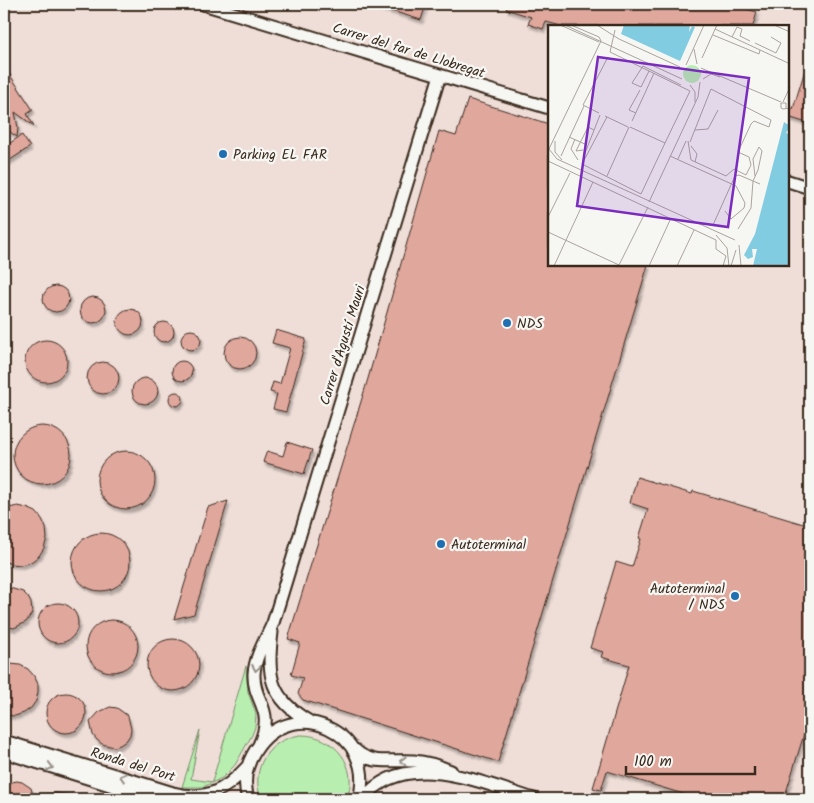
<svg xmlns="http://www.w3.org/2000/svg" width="814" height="803" viewBox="0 0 814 803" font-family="Kalam,sans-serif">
<defs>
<filter id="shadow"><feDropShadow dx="2" dy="3.5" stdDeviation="1" flood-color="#0004"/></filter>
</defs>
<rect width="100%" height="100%" fill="#f6f6f2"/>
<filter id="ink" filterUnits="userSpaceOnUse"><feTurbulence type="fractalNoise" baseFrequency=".02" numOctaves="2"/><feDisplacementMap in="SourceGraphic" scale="10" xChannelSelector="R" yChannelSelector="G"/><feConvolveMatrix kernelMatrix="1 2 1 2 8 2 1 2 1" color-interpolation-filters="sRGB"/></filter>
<g filter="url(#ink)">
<!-- built -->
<path fill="#efded8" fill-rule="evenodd" d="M4,4H810V799H4ZM549,26H788V265H549Z"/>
<!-- green -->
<path fill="#b8efb1" stroke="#7a8c68" d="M246,666L248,692L256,714L255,727L252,735L235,765L222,778L203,787H182L200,730L191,779L212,782Z
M301,735C335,735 359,766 347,799H261C250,769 268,739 301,735Z"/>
<!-- building -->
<path fill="#e0a79d" stroke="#3b2a1e" filter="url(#shadow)" d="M374,4H426L421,20L373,5Z
M508,4H730L757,12L753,26H561L546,22L543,29L528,24L531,17L506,9Z
M809,57H810V124L788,117V107L793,109Z
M4,66L33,110L27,114L34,126L15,112L18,128L17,137L10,132L4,121Z
M468,99L549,124V265H648L498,762L303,700L298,694L303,678L291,675L300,643L288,639L367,382L439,131L456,136Z
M22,135L30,147L4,164V147Z
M43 299a13 13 0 1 1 26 0a13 13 0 1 1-26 0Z
M80 310a13 13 0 1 1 26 0a13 13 0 1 1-26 0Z
M117 322a13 13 0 1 1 26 0a13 13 0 1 1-26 0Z
M154 332a10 10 0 1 1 20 0a10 10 0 1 1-20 0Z
M276,330L306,339L286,412L273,409L277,394L270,392L273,382L280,384L290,348L272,343Z
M181 340a10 10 0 1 1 20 0a10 10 0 1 1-20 0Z
M224 353a16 16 0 1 1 32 0a16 16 0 1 1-32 0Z
M25 361a21 21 0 1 1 42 0a21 21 0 1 1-42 0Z
M172 371a10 10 0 1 1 20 0a10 10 0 1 1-20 0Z
M87 378a16 16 0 1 1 32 0a16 16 0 1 1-32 0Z
M132 391a13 13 0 1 1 26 0a13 13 0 1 1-26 0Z
M169 399a7 7 0 1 1 14 0a7 7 0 1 1-14 0Z
M13 455a29 29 0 1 1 58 0a29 29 0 1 1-58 0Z
M287,442L312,450L304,474L263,462L267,451L283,456Z
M97 480a29 29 0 1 1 58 0a29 29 0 1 1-58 0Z
M637,477L692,494L693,491L810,526V715L784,799H700L607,771L601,790L593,788L629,665L601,657L603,652L590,648L616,562L632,567L641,539L639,538L648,509L630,503Z
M228,501L194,614L174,619L208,507Z
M18,506L27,508L36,512L42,519L46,528L47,538L44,548L39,556L31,562L21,565L11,564L4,561V509Z
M72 562a29 29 0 1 1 58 0a29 29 0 1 1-58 0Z
M10,588L23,592L28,597L31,603L32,613L26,622L14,628L4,626V590Z
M38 623a20 20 0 1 1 40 0a20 20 0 1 1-40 0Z
M86 646a26 26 0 1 1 52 0a26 26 0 1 1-52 0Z
M147 665a26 26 0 1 1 52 0a26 26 0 1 1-52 0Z
M11,664L20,665L28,669L34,676L38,684V692L36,701L31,708L24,713L15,716L4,715V665Z
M46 713a20 20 0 1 1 40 0a20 20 0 1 1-40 0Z
M110,707L117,708L128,716L131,729L130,735L126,741L120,745L114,747L102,744L97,740L93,735L90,722L99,712Z
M17,781L22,782L31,788L34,799H4V788L12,782Z
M56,793L74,795V799H39V795Z"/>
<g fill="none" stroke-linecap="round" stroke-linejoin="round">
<defs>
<path id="minor" d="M203,4L549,108
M788,181L810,188
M272,632C267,676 269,698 310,722
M4,741L173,793C206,801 224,792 247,767
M259,745C276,708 253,703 254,674C255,656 266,639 273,623L440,75
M355,750C371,766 393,759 414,761C427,762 439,766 451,771
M4,752L155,799
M248,799C243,782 245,767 255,751C292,692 378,732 359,799
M363,799C405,747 481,783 534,799"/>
</defs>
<!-- minor casing -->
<use href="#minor" stroke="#3b2a1e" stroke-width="15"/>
<!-- minor -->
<use href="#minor" stroke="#f6f6f2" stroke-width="11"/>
</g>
<!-- one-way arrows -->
<defs><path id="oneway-chevron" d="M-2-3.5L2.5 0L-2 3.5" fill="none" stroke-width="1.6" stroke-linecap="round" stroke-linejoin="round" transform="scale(1.25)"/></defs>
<g stroke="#989088">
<use href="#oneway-chevron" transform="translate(256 668) rotate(100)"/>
<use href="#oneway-chevron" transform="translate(403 761) rotate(-179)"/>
<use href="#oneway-chevron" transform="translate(50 767) rotate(17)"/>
<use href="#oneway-chevron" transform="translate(123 777) rotate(-163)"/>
</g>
</g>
<!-- markers -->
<g fill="#1f6fb2" stroke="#f6f6f2" stroke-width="2">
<circle cx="223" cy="154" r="5"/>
<circle cx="507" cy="323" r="5"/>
<circle cx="441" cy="544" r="5"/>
<circle cx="735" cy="596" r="5"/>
</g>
<g text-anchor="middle" stroke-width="4.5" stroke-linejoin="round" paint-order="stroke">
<!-- street labels -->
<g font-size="14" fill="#3b2a1e" stroke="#f6f6f2">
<text transform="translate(409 50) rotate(17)" y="5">Carrer del far de Llobregat</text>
<text transform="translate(342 345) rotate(-73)" y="5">Carrer d'Agustí Mauri</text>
<text transform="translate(133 764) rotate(17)" y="5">Ronda del Port</text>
</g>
<!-- poi labels -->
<g font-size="14" fill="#3b2a1e" stroke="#f6f6f2" text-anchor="start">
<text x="233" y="159">Parking EL FAR</text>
<text x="517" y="328">NDS</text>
<text x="451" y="549">Autoterminal</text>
<text x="725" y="593" text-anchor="end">Autoterminal<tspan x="725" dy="16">/ NDS</tspan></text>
</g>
</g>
<!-- overview -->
<g transform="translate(548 25)">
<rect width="241" height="241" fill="#f6f6f2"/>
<path d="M135 49a9 9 0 1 1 18 0a9 9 0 1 1-18 0Z" fill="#b8efb1"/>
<path d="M76,0H142L141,7L144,1L147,2L132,36L73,9ZM236,97L242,101L238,108L242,110L241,241H205L209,224H204L205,232L200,234L196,230L207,209Z" fill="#82cce2"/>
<path fill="none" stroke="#aba49d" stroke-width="1" d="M12,0L51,17M17,0L134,54M49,0L71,14L132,42M226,0L242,7M167,4L240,38M67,5L62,27L142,66L117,118M165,10L211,29L212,25M184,12L189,2L194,4L192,11L202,16M207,18L228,28L233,18L223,12M146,24L149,39M154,33L169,0M138,40L156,0M153,43L233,77M101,46L93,62L84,58L95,41L133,60M155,54L163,49L172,52M142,60L147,67V77M97,68L106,48M235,77L242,62M238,83V78H233V83L235,84L242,83M51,88L35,80L60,32M88,88L81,85L92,65M57,91L80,102M59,92L34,139L93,169L117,118L82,102M84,96L97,68M147,105L160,104L170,85M21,112L39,120M27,114L23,124L30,135M7,116V127L14,135M140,116L143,135L178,151L186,144L198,150L203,140L201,132L190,127L203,99L206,96L221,102L223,95L163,64L142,117M143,121L149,129L147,137M1,124L9,134L187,215M35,125L28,126L40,102L46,105M0,126L53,16L51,12L23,0M37,128L52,90M13,131L36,81M122,131L188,161L197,178L196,183L183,194L177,186M130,134L138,116M0,136L168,215V224L178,231L175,241M59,151L81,102M101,177L150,72L152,57M0,192L22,148M165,200L187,151L191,150L212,159M190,204L203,183L205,156L210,145L214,126L211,122L205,134L207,151M0,207L71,240M168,210L179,223L181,241M191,220L193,241M71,240L100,182M6,241L45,157M101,241L123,193M129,241L146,205M183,241L188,225"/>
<path fill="#7b2cbf" fill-opacity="0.15" stroke="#7b2cbf" stroke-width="2.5" d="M50,32L201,53L180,202L29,181Z"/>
<rect width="241" height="241" fill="none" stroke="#3b2a1e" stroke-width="2.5"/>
</g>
<!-- margin -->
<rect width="814" height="803" fill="none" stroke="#f6f6f2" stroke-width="20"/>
<rect x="10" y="10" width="794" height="783" fill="none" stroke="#3b2a1e" stroke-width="2" filter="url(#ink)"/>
<!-- scale -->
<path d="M626 766v8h129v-8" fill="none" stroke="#3b2a1e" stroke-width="2.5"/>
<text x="634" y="766" font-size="15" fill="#3b2a1e" stroke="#f6f6f2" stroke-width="4" paint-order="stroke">100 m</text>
</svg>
